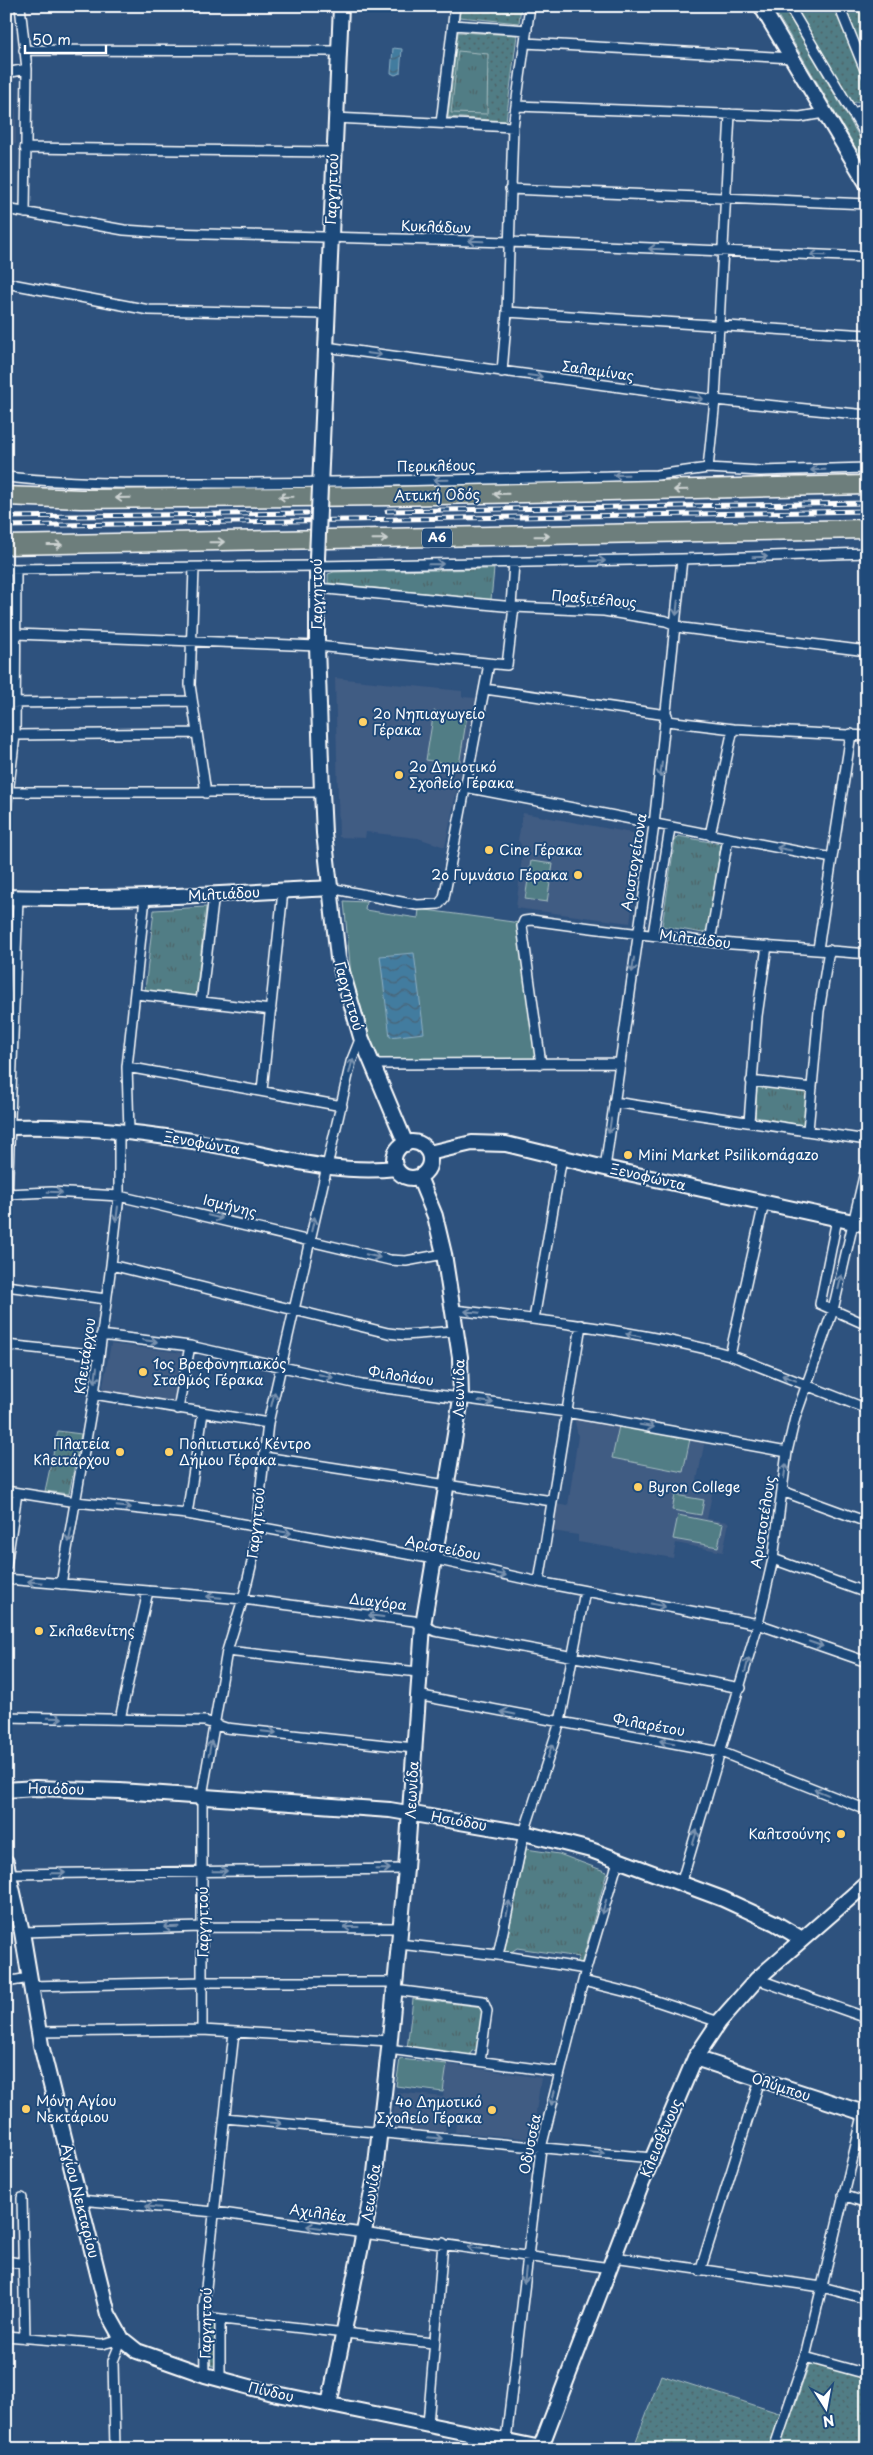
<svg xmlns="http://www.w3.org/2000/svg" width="873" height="2455" viewBox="0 0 873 2455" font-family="'Playpen Sans',sans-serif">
<defs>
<pattern id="grass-dots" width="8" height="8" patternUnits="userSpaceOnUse" patternTransform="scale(1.25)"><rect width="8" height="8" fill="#517d85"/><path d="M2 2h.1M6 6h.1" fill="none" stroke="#4e6468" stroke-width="1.8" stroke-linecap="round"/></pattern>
<pattern id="park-tufts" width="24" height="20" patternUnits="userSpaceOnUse" patternTransform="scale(1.25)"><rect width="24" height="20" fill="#517d85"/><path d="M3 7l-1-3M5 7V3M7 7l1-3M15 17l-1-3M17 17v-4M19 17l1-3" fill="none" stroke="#4e6468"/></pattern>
<pattern id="water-waves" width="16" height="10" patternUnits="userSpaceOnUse" patternTransform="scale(1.25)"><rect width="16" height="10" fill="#437b9f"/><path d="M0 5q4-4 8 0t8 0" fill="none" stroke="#486476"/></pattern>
</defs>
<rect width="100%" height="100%" fill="#2e527e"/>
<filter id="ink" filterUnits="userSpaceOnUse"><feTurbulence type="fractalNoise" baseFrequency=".02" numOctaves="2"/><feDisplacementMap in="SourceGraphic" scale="10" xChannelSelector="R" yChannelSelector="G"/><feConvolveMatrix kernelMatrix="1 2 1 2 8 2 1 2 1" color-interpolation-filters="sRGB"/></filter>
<g filter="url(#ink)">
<!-- built -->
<path fill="#405b83" d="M14,77L16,118V144L6,143V79Z
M335,678L462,691V697L476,698L445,847L418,838L366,832L365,838L339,837Z
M523,813L643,835L630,923L516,908L523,848L518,840Z
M111,1344L184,1353L175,1403L102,1391Z
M574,1417L705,1440L696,1485L713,1489L707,1519L729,1522L723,1552L676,1543L673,1558L578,1542V1535L552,1531L555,1504L568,1506L578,1436Z
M447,2064L541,2078L532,2139L455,2132L456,2123H446L445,2132L392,2127L396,2092L443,2097Z"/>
<!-- grass -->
<path fill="url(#grass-dots)" stroke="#a8bec2" d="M461,6H521L519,23L459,17Z
M783,6L867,150V167L774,9Z
M795,6H835L867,85V100L851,103Z
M843,6H867V67Z
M458,32L517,35L506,121L448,117Z
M213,2322L218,2324L217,2367L209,2365V2323Z
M810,2362L867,2377V2449H633L661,2375L791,2417Z"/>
<!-- park -->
<path fill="url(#park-tufts)" stroke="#a8bec2" d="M458,51L488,54L487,114L451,113Z
M494,569L491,600L328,583V574L334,572Z
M678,836L721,844L708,928L703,933L662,926L675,839Z
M206,907L196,996L145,990L154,910Z
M757,1086L807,1092L803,1125L755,1117Z
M58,1431L81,1434L69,1494L45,1491Z
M526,1849L559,1854L607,1872L581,1965L575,1964L579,1957L517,1948L507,1955L504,1954Z
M413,1999L483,2007L477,2050L472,2051L468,2057L407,2049Z"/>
<!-- garden -->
<path fill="#517d85" stroke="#a8bec2" d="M434,711L467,716L459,765L426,760Z
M531,861L553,864L547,902L525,899Z
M344,901L366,902L365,910L418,918L419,909L520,923L539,1061L378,1063L351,975Z
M619,1426L690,1439L683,1472L612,1458Z
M675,1495L704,1500L701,1515L672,1510Z
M678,1515L723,1524L718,1547L673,1539Z
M400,2059L447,2064L443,2092L396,2086Z"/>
<!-- water -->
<path fill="url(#water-waves)" stroke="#8eb0c5" d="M393,48L402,49L400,73L395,75L391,73Z
M414,953L424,1033L390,1037L380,956Z"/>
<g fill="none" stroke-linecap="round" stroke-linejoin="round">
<defs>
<path id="street" d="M20,6L27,69L25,213
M789,6L867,137
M839,6L867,75
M453,25L527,30
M525,43L792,58
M24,50L340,51
M6,73L27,69
M517,106L800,117L824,113
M852,113L867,109
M335,118L513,127
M441,123L455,6
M25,148L333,152
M510,189L867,204
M6,209L124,230L168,233L509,242L867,257
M6,283L149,310L327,314
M507,312L867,335
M326,347L715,400L867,415
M502,372L507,312L513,127L530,6
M708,468L715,400L730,114
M6,477C80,485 155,483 229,483C372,483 514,478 657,475L708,468L760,471L867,468
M194,568L190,685L206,793
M6,569L317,566L682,559L867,553
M317,588L514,607L604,611L666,621L683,628L867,651
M511,606L514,563
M16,634L317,646L507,665L514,607
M485,689L667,715
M6,703L191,701
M667,721L733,729L867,736
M15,735L196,733
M465,787L832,858
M6,792H322
M6,811L15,735L16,569
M710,835L733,729
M330,888L417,905L439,904L444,898L489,664
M653,934L670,828
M710,942L728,838
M818,949L851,734
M136,994L271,1010
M201,1002L214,894
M372,1064L619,1063
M541,1064L522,926L524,921L532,920C592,929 651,935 710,942C762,947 815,949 867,954
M127,1067L342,1106
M751,1081L812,1088
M262,1090L283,891
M614,1102L867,1140
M749,1122L757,1016L767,946
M808,1130L819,1011L829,950
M129,1131L127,1067L145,898
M605,1168L654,825L682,559
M6,1194L52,1192L119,1196L390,1260L406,1261L444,1254
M837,1219L820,1304L867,1325
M6,1229L18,898
M111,1265L388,1333L405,1335L456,1331
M6,1286L106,1299
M453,1310C546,1320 640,1331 730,1355L867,1409
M534,1319L562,1157
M101,1335L190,1346L362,1385L566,1412L787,1452
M6,1345L99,1355
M730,1355L764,1203
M94,1394L268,1423
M178,1409L190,1346
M264,1457L552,1501
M6,1491L76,1502L187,1514L434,1559L539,1582L758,1624L867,1662
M782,1491L867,1522
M187,1514L203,1413
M773,1559L867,1593
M6,1566L17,1493
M6,1579L243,1599L414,1621L435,1631L741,1688
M539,1582L581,1325
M61,1584L94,1394L111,1265L119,1196V1130
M227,1651L418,1672
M417,1695L721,1752L867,1810
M6,1717L205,1721L226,1728L414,1748
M120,1719L148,1591
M9,1874L406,1869
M681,1884L758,1624L773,1559L787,1452L795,1418L833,1310L867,1163
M22,1932L202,1927L400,1928
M399,1944L498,1955L586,1969
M498,1955L524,1833L560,1722L585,1591
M757,1979L867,2018
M583,1981L635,1994L719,2022
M6,1982L29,1978
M30,1986L203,1982H395
M394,1990L483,2001L487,2011L480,2061
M202,2030V1796L227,1651L243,1599L253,1558L268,1423L351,1062L361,1037
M38,2032L202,2030L390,2041
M389,2049L559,2072
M225,2118L652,2158
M843,2195L867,2203
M22,2198L25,2338
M80,2200L215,2212L610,2268
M614,2257L822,2287L867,2299
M6,2261L24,2264
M700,2271L760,2080
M204,2317L433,2343
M6,2336L102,2344L122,2339
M805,2357L867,2374
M205,2375L204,2306L234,2032
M220,2380V2319
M428,2424L443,2243
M506,2440L541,2148L586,1969L618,1861
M115,2449L113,2361L122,2339
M774,2449L805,2357L867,2099"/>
<path id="secondary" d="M761,6L867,184
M320,487L341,6
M317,558V646L322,792L324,833L338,958L361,1037L406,1144
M6,897C114,901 222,894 330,888
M6,1127C76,1125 146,1132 215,1145C276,1156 333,1175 396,1168
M394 1160a18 18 0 1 1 36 0a18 18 0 1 1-36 0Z
M429,1153L472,1143L506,1144L605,1168L867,1225
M6,1790L35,1788L120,1791L390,1810L524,1833L591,1850L723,1899L775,1923L802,1939
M6,1862L22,1932L41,2045L108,2314L122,2339L137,2351L205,2375L272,2393L541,2448
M695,2058L867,2114
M329,2405L374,2182L389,2049L406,1869L423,1625L461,1399L460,1357L444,1254L435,1216L419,1177
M540,2449L642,2183L695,2058L719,2022L757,1979L867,1883"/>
<path id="highway" d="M6,496L81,499L392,496L867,485
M6,545L867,529"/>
</defs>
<!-- street casing -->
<use href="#street" stroke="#fff" stroke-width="12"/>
<!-- secondary casing -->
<use href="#secondary" stroke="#fff" stroke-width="18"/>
<!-- highway casing -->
<use href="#highway" stroke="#fff" stroke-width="21"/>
<!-- street -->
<use href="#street" stroke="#1f4a7a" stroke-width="9"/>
<!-- secondary -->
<use href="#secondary" stroke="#1f4a7a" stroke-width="14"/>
<!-- highway -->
<use href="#highway" stroke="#6d7e7c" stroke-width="18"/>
<defs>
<path id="rail" d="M387,511L867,503
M6,517L307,513
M6,526L867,511"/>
</defs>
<!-- rail casing -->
<use href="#rail" stroke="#fff" stroke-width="5"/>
<!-- rail -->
<use href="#rail" stroke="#1f4a7a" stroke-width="3" stroke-dasharray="9" stroke-linecap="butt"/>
<defs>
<path id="secondary-bridge" d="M317,558L320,487"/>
</defs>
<!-- secondary-bridge casing -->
<use href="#secondary-bridge" stroke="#fff" stroke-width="18" stroke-linecap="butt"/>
<!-- secondary-bridge -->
<use href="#secondary-bridge" stroke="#1f4a7a" stroke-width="14"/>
</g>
<!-- one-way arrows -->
<defs><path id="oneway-shaft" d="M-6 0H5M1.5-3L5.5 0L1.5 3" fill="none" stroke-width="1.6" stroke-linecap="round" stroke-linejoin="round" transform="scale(1.25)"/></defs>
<g stroke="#7992af">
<use href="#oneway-shaft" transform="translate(476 241) rotate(-178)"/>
<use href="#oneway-shaft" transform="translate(656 249) rotate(-178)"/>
<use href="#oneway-shaft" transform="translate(818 255) rotate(-178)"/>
<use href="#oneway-shaft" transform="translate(374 354) rotate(8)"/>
<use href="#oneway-shaft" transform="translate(535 376) rotate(8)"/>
<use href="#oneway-shaft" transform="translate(696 398) rotate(8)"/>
<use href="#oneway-shaft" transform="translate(818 470) rotate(178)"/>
<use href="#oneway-shaft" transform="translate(621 475) rotate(179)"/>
<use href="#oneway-shaft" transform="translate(441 480) rotate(179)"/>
<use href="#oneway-shaft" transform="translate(760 557) rotate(-2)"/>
<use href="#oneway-shaft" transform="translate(598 561) rotate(-1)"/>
<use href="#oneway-shaft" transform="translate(436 564) rotate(-1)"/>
<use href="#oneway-shaft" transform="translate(677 608) rotate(96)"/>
<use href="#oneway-shaft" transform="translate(661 770) rotate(97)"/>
<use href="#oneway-shaft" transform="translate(784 849) rotate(-169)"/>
<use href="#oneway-shaft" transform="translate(633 965) rotate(98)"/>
<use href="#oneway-shaft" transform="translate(351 1066) rotate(-76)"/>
<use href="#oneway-shaft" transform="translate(610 1126) rotate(98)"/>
<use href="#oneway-shaft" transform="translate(55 1192) rotate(2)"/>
<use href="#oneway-shaft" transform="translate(117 1214) rotate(97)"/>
<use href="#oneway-shaft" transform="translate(215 1217) rotate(14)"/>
<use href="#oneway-shaft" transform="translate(313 1224) rotate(-77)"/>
<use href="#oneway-shaft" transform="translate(373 1256) rotate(14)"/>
<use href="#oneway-shaft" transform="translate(840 1282) rotate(-77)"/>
<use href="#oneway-shaft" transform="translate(472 1312) rotate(-174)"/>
<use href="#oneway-shaft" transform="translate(633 1335) rotate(-169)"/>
<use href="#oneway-shaft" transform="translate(150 1341) rotate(7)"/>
<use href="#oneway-shaft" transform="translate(96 1375) rotate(97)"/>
<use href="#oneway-shaft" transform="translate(326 1376) rotate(14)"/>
<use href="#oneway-shaft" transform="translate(789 1378) rotate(-159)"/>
<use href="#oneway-shaft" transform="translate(273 1399) rotate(-76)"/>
<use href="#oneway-shaft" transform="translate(486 1402) rotate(7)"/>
<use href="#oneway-shaft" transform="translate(647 1426) rotate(10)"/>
<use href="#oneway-shaft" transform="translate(785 1471) rotate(-82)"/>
<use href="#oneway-shaft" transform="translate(124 1507) rotate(6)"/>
<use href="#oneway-shaft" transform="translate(284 1532) rotate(10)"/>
<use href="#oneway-shaft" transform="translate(70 1535) rotate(100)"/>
<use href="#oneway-shaft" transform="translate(499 1574) rotate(12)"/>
<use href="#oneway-shaft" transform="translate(35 1582) rotate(-175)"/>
<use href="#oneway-shaft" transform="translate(214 1597) rotate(-175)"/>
<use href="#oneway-shaft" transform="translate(658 1605) rotate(11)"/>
<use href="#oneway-shaft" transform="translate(376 1616) rotate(-173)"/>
<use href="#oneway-shaft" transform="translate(816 1644) rotate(19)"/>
<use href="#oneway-shaft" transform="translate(747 1665) rotate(-75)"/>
<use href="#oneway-shaft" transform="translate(508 1713) rotate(-169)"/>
<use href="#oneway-shaft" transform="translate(55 1718) rotate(1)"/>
<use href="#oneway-shaft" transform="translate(269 1732) rotate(6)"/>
<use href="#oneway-shaft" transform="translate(667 1742) rotate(-170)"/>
<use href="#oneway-shaft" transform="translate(210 1748) rotate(-80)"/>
<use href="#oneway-shaft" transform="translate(550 1751) rotate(-72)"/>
<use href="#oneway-shaft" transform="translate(821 1792) rotate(-158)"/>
<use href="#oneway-shaft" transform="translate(695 1837) rotate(-73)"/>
<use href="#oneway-shaft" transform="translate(383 1869) rotate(-1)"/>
<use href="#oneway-shaft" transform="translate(220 1871) rotate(-1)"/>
<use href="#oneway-shaft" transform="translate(58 1873) rotate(-1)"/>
<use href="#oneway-shaft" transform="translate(604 1907) rotate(107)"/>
<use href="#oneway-shaft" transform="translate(508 1908) rotate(-79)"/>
<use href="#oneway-shaft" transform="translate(171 1927) rotate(178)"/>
<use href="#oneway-shaft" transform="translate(351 1927) rotate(-180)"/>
<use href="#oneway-shaft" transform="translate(553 2098) rotate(103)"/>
<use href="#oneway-shaft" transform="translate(274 2123) rotate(5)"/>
<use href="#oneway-shaft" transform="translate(435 2138) rotate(5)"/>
<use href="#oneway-shaft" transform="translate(597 2153) rotate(5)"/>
<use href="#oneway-shaft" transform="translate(153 2207) rotate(-175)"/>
<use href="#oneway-shaft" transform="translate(314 2227) rotate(-172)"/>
<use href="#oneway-shaft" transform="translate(475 2248) rotate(-172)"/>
<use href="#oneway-shaft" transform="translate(525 2276) rotate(96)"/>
</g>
<g stroke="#ccd2d1">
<use href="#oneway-shaft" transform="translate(681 490) rotate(179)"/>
<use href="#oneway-shaft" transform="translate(501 494) rotate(179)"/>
<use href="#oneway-shaft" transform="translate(286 497) rotate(179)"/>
<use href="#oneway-shaft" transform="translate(123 498) rotate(179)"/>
<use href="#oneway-shaft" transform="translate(542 536) rotate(-1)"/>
<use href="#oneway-shaft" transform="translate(380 539) rotate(-1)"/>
<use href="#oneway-shaft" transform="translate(217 542) rotate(-1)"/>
<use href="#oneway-shaft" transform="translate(55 545)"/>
</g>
</g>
<!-- markers -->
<g fill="#ffd166" stroke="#1f4a7a" stroke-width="2">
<circle cx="363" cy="722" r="5"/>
<circle cx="399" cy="775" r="5"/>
<circle cx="489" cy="850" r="5"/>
<circle cx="578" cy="875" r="5"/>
<circle cx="628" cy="1155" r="5"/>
<circle cx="143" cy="1372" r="5"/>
<circle cx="120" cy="1452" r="5"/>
<circle cx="169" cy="1452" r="5"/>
<circle cx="638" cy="1487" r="5"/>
<circle cx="39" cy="1631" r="5"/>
<circle cx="841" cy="1834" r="5"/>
<circle cx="26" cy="2109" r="5"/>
<circle cx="492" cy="2110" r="5"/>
</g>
<g text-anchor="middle" stroke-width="4" stroke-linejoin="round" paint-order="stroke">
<!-- shield labels -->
<rect fill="#1f4a7a" stroke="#bcc9d7" stroke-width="1" x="422" y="528.5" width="30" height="19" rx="4"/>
<g font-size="12" font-weight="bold" fill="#fff">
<text x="437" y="542">Α6</text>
</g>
<!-- street labels -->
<g font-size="14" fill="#fff" stroke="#1f4a7a">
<text transform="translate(332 189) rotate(-88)" y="5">Γαργηττού</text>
<text transform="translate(436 227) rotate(2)" y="5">Κυκλάδων</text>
<text transform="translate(598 371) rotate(8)" y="5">Σαλαμίνας</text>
<text transform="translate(436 466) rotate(-1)" y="5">Περικλέους</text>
<text transform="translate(437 495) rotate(-1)" y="5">Αττική Οδός</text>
<text transform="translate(317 594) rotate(-90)" y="5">Γαργηττού</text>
<text transform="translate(594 599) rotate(5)" y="5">Πραξιτέλους</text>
<text transform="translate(634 862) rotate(-81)" y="5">Αριστογείτονα</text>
<text transform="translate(224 894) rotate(-3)" y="5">Μιλτιάδου</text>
<text transform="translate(695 939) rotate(7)" y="5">Μιλτιάδου</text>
<text transform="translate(349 996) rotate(74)" y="5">Γαργηττού</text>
<text transform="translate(202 1143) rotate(10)" y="5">Ξενοφώντα</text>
<text transform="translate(648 1177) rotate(13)" y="5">Ξενοφώντα</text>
<text transform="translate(230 1206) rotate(14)" y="5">Ισμήνης</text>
<text transform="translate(85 1356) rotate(-82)" y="5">Κλειτάρχου</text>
<text transform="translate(401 1376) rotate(8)" y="5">Φιλολάου</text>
<text transform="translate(459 1388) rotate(-89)" y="5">Λεωνίδα</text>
<text transform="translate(763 1522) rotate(-81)" y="5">Αριστοτέλους</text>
<text transform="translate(256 1523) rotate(-84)" y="5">Γαργηττού</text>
<text transform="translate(443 1548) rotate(11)" y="5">Αριστείδου</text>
<text transform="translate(378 1602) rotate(7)" y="5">Διαγόρα</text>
<text transform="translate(649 1725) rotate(10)" y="5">Φιλαρέτου</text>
<text transform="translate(56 1789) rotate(1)" y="5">Ησιόδου</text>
<text transform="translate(412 1790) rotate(-87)" y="5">Λεωνίδα</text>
<text transform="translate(459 1821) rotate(10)" y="5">Ησιόδου</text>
<text transform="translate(203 1922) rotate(-90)" y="5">Γαργηττού</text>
<text transform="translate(781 2087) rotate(18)" y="5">Ολύμπου</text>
<text transform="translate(661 2138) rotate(-67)" y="5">Κλεισθένους</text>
<text transform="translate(530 2144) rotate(-79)" y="5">Οδυσσέα</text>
<text transform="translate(371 2193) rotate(-81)" y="5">Λεωνίδα</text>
<text transform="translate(80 2201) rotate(76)" y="5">Αγίου Νεκταρίου</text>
<text transform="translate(318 2213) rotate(8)" y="5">Αχιλλέα</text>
<text transform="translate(206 2323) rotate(-89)" y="5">Γαργηττού</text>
<text transform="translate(271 2392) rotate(13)" y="5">Πίνδου</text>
</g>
<!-- poi labels -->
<g font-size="14" fill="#fff" stroke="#1f4a7a" text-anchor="start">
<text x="373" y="719">2ο Νηπιαγωγείο<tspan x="373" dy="16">Γέρακα</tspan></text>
<text x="409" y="772">2ο Δημοτικό<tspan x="409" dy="16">Σχολείο Γέρακα</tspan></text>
<text x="499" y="855">Cine Γέρακα</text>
<text x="568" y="880" text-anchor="end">2ο Γυμνάσιο Γέρακα</text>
<text x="638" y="1160">Mini Market Psilikomágazo</text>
<text x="153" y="1369">1ος Βρεφονηπιακός<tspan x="153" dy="16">Σταθμός Γέρακα</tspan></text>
<text x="110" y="1449" text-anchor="end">Πλατεία<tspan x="110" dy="16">Κλειτάρχου</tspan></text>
<text x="179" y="1449">Πολιτιστικό Κέντρο<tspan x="179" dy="16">Δήμου Γέρακα</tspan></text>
<text x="648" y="1492">Byron College</text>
<text x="49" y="1636">Σκλαβενίτης</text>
<text x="831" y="1839" text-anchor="end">Καλτσούνης</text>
<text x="36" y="2106">Μόνη Αγίου<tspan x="36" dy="16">Νεκτάριου</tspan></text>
<text x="482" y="2107" text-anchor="end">4ο Δημοτικό<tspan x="482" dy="16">Σχολείο Γέρακα</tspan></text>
</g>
</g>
<!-- margin -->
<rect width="873" height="2455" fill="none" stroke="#1f4a7a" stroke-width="25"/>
<rect x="12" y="12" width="848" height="2430" fill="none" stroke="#fff" stroke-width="2" filter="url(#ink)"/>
<!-- north arrow -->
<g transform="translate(826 2408) rotate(169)" stroke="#1f4a7a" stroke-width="4" paint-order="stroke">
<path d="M0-4L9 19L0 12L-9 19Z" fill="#ffffff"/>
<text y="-8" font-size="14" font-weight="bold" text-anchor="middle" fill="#ffffff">N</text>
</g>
<!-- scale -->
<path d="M25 45v8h81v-8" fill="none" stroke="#ffffff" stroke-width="2.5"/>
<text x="32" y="45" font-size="15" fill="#ffffff" stroke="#1f4a7a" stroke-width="4" paint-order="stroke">50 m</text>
</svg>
